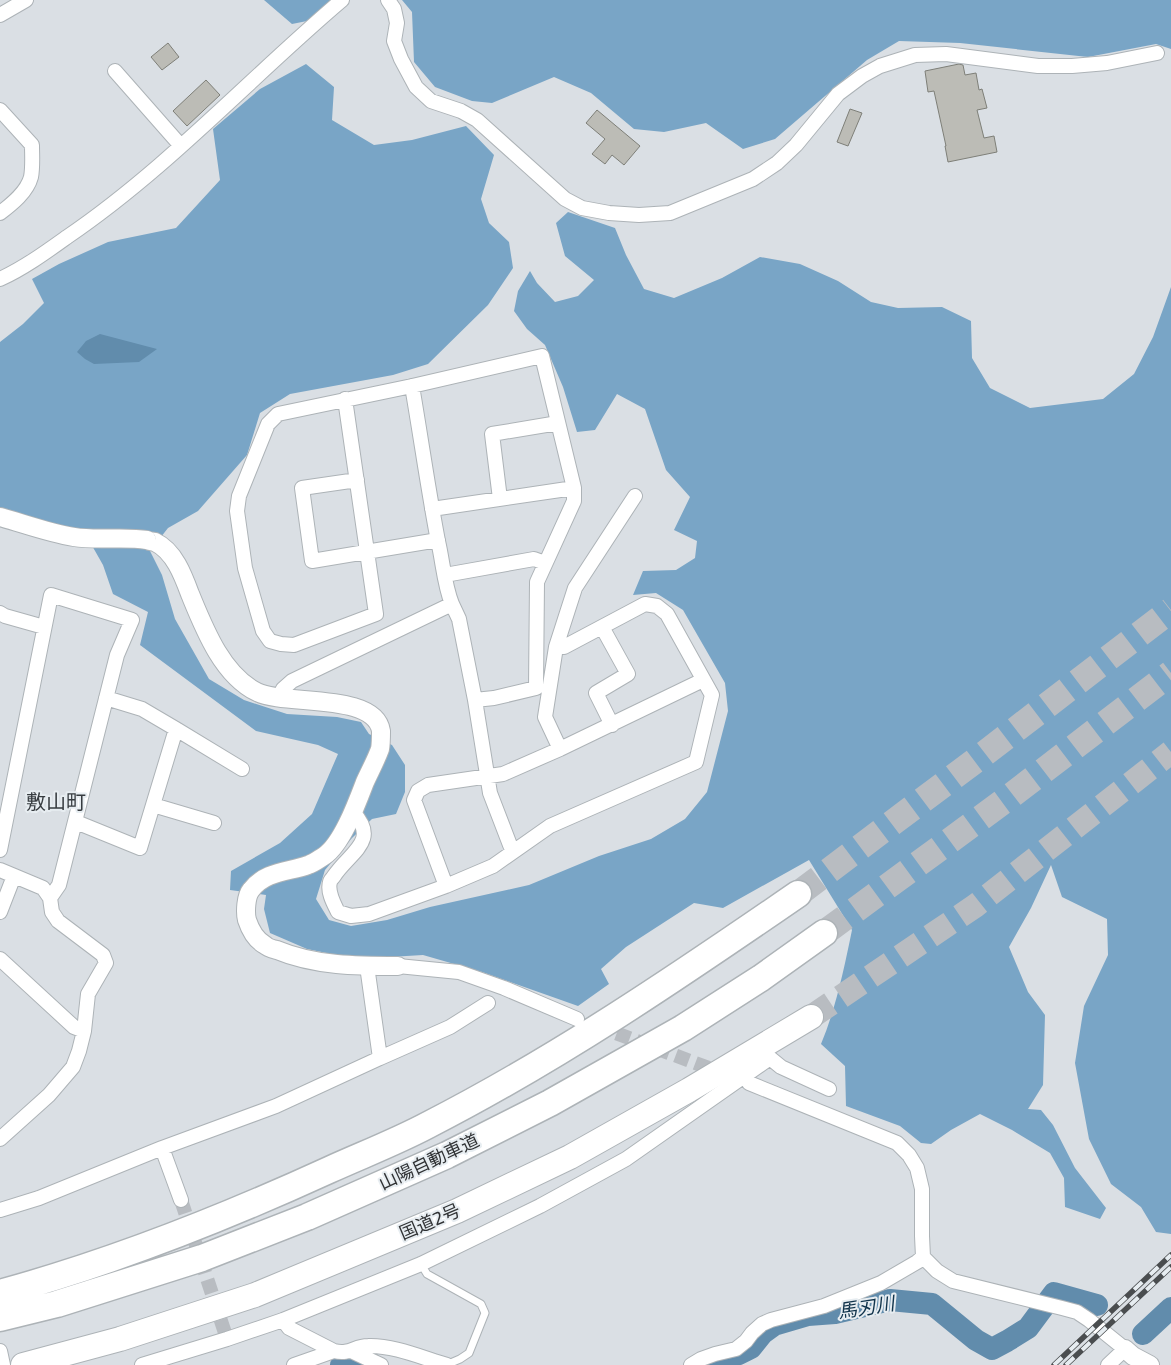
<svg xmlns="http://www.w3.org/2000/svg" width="1171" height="1365" viewBox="0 0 1171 1365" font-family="'Exo 2','Noto Sans JP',sans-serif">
<rect width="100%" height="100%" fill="#dadfe4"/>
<!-- forest -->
<path fill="#79a5c6" d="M264,0H333L307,21L292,24Z
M402,0H1171V49L1156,44L1088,57L960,43L899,41L867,60L775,139L743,149L706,123L664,132L634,129L591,93L554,77L492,103L472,101L435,87L414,62L412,12Z
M306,64L334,87L332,120L374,145L412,140L466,126L494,155L481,199L489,223L509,242L513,268L488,305L428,364L393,375L290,394L260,413L247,455L198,511L168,528L150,551L162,575L175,619L209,679L244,700L287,714L337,717L361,722L369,734L392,745L405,765V792L396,814L372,819L352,838L325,870L316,899L329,920L351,926L387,920L430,907L529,885L599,856L651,839L685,819L707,792L728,711L725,683L683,610L656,593L633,595L643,571L676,570L695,558L697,541L674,530L690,497L666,470L645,409L617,394L595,430L577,432L563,387L545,345L527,329L514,311L518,291L530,271L537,283L555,302L578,296L594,280L565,256L556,223L568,212L615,228L626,255L644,289L674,298L722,278L760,257L800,264L838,281L871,302L898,308L942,307L971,321L972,358L990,388L1030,408L1103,399L1134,374L1153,337L1171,287V1234L1156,1232L1141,1207L1111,1184L1089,1139L1075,1063L1084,1006L1108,955L1107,919L1062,897L1051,865L1031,908L1009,947L1028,992L1045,1015L1043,1085L1028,1109L1041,1110L1053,1125L1075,1168L1106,1208L1100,1219L1065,1207L1064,1178L1050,1153L1012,1130L980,1114L951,1130L931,1144L921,1143L900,1126L846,1106L845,1066L821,1044C836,1008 844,969 852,930L809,860L723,908L694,903L626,947L601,969L609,984L578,1006L482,972L423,955L356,959L307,949L270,933L264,909L266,895L230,890L231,871L280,843L312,814L338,754L318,745L256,731L140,645L148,612L113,594L103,565L86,535L5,509L0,510V342L23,324L44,303L32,279L59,264L108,242L176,228L220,180L213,129L260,89Z"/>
<!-- water -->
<path fill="#618cac" d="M100,334L157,349L139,362L94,364L85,359L77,352L86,341Z"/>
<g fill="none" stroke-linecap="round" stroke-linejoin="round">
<!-- river -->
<path stroke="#618cac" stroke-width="22" d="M1143,1334L1171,1308
M716,1359L723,1358L739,1354L751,1348L763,1333L774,1325L808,1315L835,1313L890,1300L932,1304L976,1340L992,1349L1007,1341L1028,1328L1054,1293L1097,1305
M341,1365L356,1362L363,1365"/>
</g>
<!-- building -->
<path fill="#bcbcb6" stroke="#7e7f78" d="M168,43L179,57L162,70L151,57Z
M959,64L963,65L965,75L976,73L979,90L982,89L987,108L977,110L984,138L994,136L997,152L948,162L945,146H946L934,91L928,92L925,71Z
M206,80L220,95L187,126L173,111Z
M850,109L862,113L848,146L837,142Z
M597,110L640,146L624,165L612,155L605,164L592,154L605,139L586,123Z"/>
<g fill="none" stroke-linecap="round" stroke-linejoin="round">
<!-- minor-tunnel -->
<path stroke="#b8bcc1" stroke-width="14" stroke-dasharray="14 7" stroke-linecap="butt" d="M597,1026L722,1073
M181,1200L227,1339"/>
<!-- trunk-tunnel -->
<path stroke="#b8bcc1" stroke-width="24" stroke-dasharray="24 12" stroke-linecap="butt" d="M811,1017L975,906L1171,752"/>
<!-- motorway-tunnel -->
<path stroke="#b8bcc1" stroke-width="26" stroke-dasharray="26 13" stroke-linecap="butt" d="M798,894L980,757L1171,610
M824,933L1008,798L1171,673"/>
<defs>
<path id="service" d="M421,1264L427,1274L481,1304L485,1313L469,1353L460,1359L446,1365"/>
<path id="minor" d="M388,0L394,9L397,23L394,41L401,59L416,87L431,101L461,111L477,120L565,199L582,208L609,213L639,215L670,213L753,179L777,163L796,145L838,94L862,76L880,66L915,55L946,54L1038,66H1072L1107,63L1157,53
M0,15L26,0
M115,71L181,146
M0,110L32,145C32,155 33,167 31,177C27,192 12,204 0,213
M0,279C24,268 46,252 67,237C167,169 250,78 342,0
M345,399L376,614L294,645L281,644L270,641L263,631L245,568L237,511L239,496L268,424L278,414L412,386L542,356L574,488V501L537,582L536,688L494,698L475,700
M357,480L302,488L312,561L438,540
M500,499L492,434L558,423
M432,509L574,488
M445,575L534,559L545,563
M452,604L459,619L475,700L490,793L510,845L513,851
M0,613L5,616L44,627
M602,627L628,674L596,693L612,725
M106,698L142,709L176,729L242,769
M278,699L283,689L292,681L452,604C444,584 443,562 438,541C428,489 421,438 412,386
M560,749L545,717L556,647L575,588L635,496
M153,805L214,823
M353,812C380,841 350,852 334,876C333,878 330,880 330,882C327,892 334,904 338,912L351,916L369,914L446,886L493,866L550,826L696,762L712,695L667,614L657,606L645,604L564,647H556
M76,822L140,848L176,729
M0,850L51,595L132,620L117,655L59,885L50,898
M0,870L43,888L50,898L52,912L58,921L103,955L106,963L88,994L84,1031L79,1051L73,1067L49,1095L0,1139
M446,886L414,800L418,791L428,785L503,774L560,749L703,680
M0,912L14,876
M0,959L74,1027L84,1031
M398,966L459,972L504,988L577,1019
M380,1058L450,1027L488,1003
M749,1083L897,1143L909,1155L917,1168L922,1189V1236L923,1257L937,1271L953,1281L1062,1308L1077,1312L1089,1320L1125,1349L1108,1365
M162,1148L181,1200
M0,1210L39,1198L162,1148L276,1106L380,1058L367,966
M283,1320L289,1328L334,1351C350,1355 354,1346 368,1346C393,1345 423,1358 447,1365
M0,1351L3,1365
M351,1351L381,1365
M142,1365L227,1339L283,1320L421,1264L540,1206L626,1159L770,1058L781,1067L829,1089
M294,1365L334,1351
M691,1365L701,1359L715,1354L736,1349L746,1341L752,1333L762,1324L771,1320L824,1306L881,1283L917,1262L923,1257"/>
<path id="tertiary" d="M0,517C25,524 49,533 74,537C98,541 123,536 147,540C147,541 155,542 155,542C174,551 183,575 190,594C204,628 222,675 257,692C285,706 375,692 381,731C381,736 381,744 380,749C376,760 370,771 365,782C357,803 342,844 324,856C319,859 314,863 308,865C289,872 265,871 251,890C246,896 245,912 247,920C250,929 256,940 265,945C268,948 273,949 277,950C315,966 358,966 398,966
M1125,1349L1133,1356L1150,1365"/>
<path id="trunk" d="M23,1365L120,1339L255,1295L457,1211L570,1157L689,1090L811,1017"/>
<path id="motorway" d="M0,1293C114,1262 222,1219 329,1170C362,1155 396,1142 428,1125C557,1059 679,976 798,894
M0,1318L57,1304L202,1258L307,1217L447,1155L550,1103L683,1028L761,978L824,933"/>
</defs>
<!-- service casing -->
<use href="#service" stroke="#adb3b7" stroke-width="9"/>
<!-- minor casing -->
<use href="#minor" stroke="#adb3b7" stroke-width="16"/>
<!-- tertiary casing -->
<use href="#tertiary" stroke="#adb3b7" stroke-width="20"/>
<!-- trunk casing -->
<use href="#trunk" stroke="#adb3b7" stroke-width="26"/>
<!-- motorway casing -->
<use href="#motorway" stroke="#adb3b7" stroke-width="29"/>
<!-- service -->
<use href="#service" stroke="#fff" stroke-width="7"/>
<!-- minor -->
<use href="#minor" stroke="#fff" stroke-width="14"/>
<!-- tertiary -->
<use href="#tertiary" stroke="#fff" stroke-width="18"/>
<!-- trunk -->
<use href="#trunk" stroke="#fff" stroke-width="24"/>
<!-- motorway -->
<use href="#motorway" stroke="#fff" stroke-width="26"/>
<defs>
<path id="rail" d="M1054,1365L1171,1255
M1066,1365L1171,1267"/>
</defs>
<!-- rail casing -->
<use href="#rail" stroke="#4a4d4f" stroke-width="5.5"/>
<!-- rail -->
<use href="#rail" stroke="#e7edf1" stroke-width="4" stroke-dasharray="11" stroke-linecap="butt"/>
</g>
<g text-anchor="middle" stroke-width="4" stroke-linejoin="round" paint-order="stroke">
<!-- street labels -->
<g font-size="18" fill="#303234" stroke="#e7edf1">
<text transform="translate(429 1162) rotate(-25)" y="6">山陽自動車道</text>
<text transform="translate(430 1222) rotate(-23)" y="6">国道2号</text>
</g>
<!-- water labels -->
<g font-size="19" font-style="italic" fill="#10334b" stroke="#e7edf1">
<text transform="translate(866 1307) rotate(-9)" y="7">馬刃川</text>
</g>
<!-- quarter labels -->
<g font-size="20" fill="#373c40" stroke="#e7edf1">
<text x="56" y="809">敷山町</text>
</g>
</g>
</svg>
